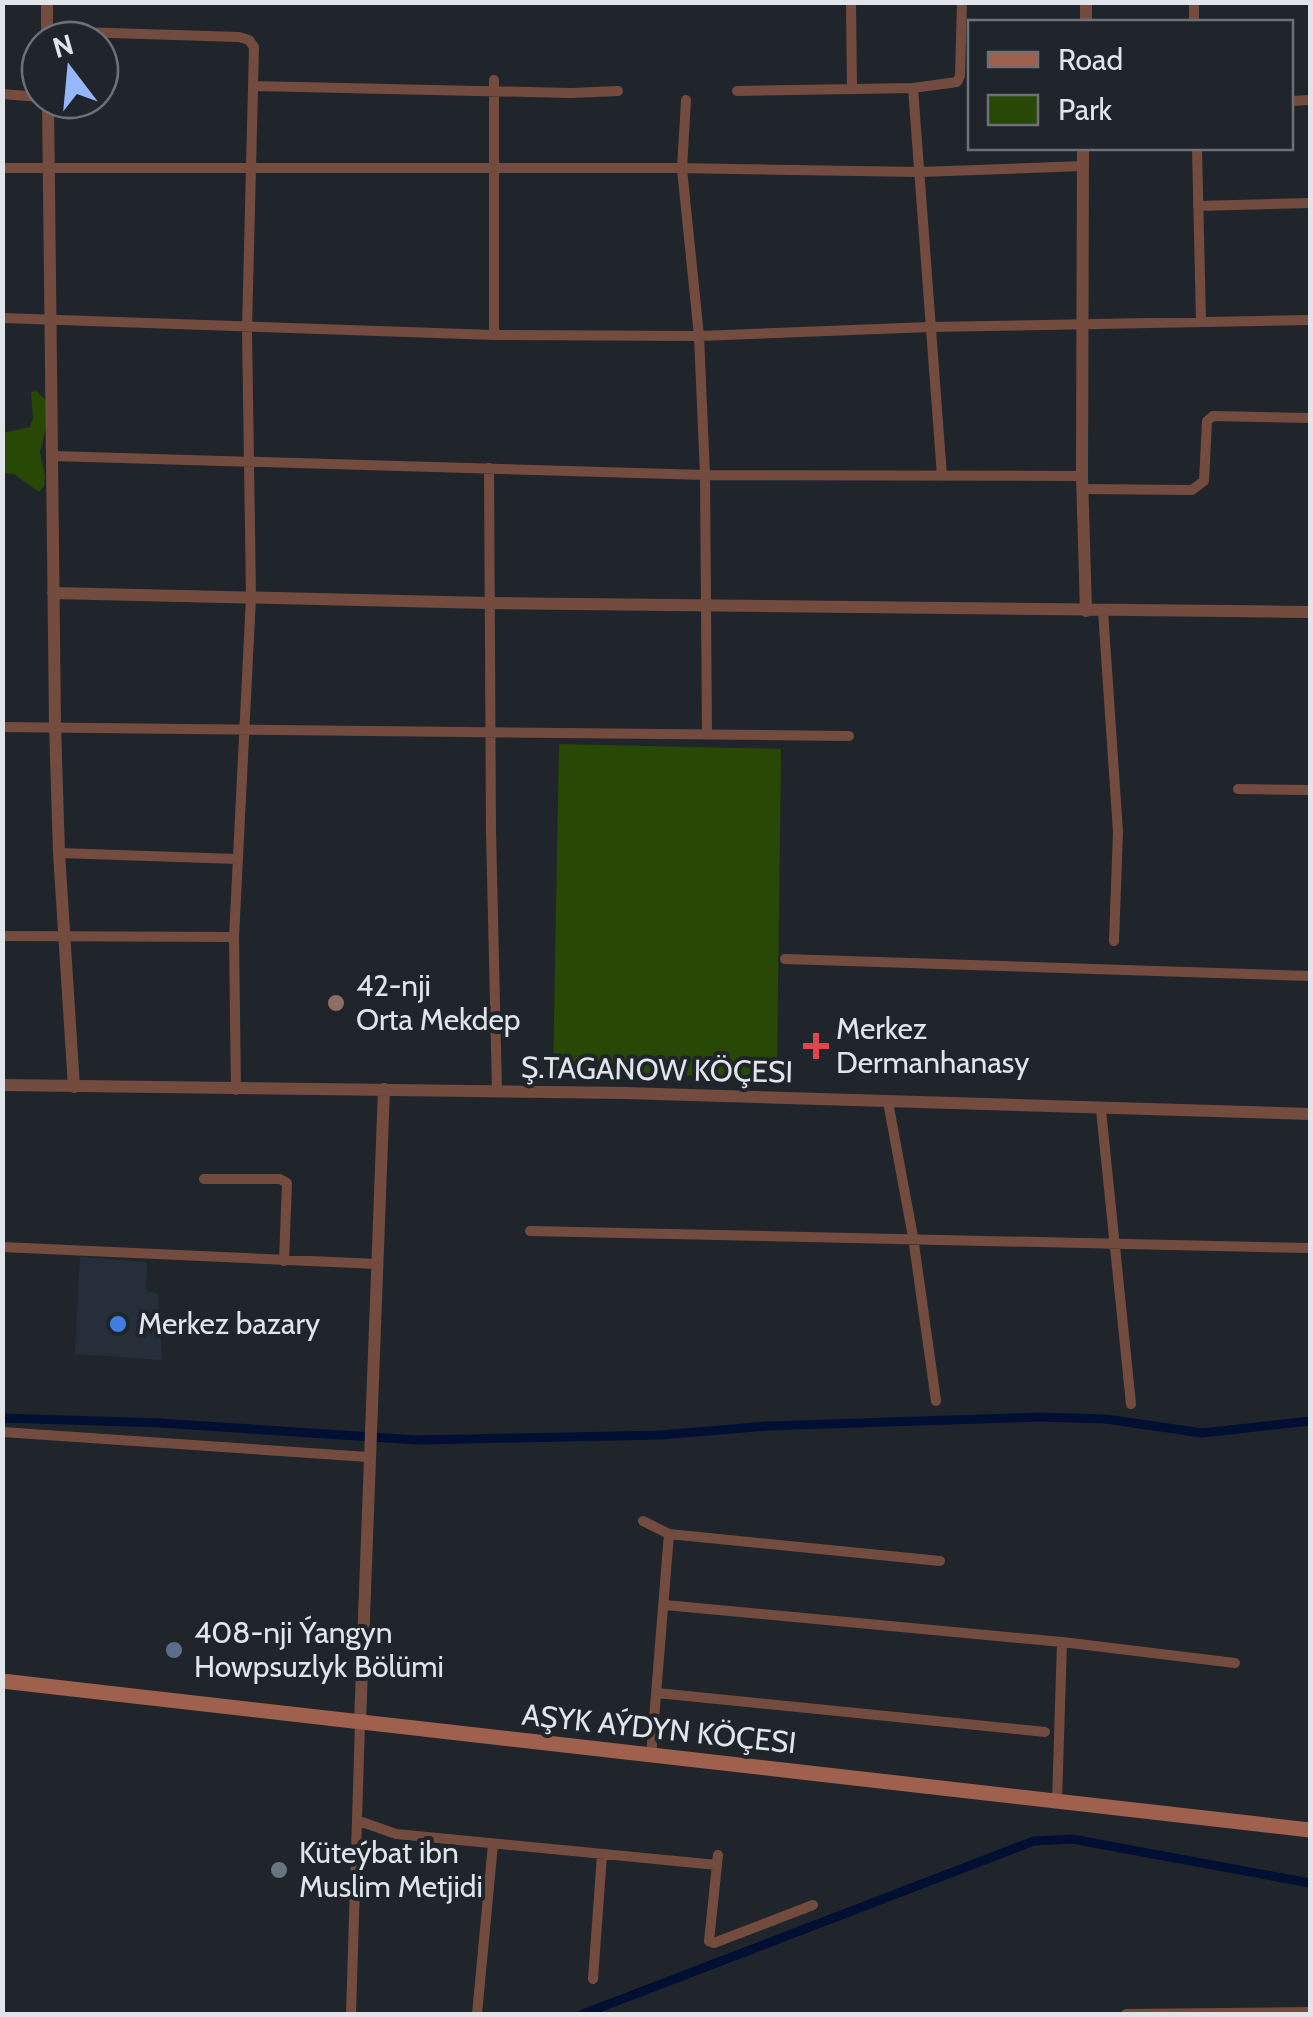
<svg xmlns="http://www.w3.org/2000/svg" width="1313" height="2017" viewBox="0 0 1313 2017" font-family="Cabin,sans-serif">
<rect width="100%" height="100%" fill="#20252b"/>
<!-- built -->
<path fill="#262f39" d="M80,1257L147,1262L146,1291L158,1294L162,1360L75,1354Z"/>
<!-- green -->
<path fill="#274905" d="M36,391L46,400L47,424L40,452L45,476L44,486L39,492L14,474L3,473L2,433L30,427L33,418L31,392Z
M559,744L781,749L777,1076L553,1074Z"/>
<g fill="none" stroke-linecap="round" stroke-linejoin="round">
<!-- canal -->
<path stroke="#000f32" stroke-width="9" d="M2,1418L160,1423L418,1440L661,1435L768,1426L1041,1417L1106,1419L1202,1433L1310,1421
M583,2014L1034,1841L1072,1839L1310,1883"/>
<!-- minor -->
<path stroke="#734c3f" stroke-width="10" d="M851,2L852,89
M1194,2V22
M47,31L239,37L249,40L254,47L247,329L251,597L234,937L236,1090
M494,80V335
M254,86L571,93L618,91
M913,88L942,476
M737,91L913,88L957,82L960,76L962,2
M2,94L40,97
M686,100L682,169L699,336L705,475L707,734
M1290,101L1310,100
M1197,148L1201,321
M2,168H675L920,172L1083,166
M1198,206L1310,203
M2,318L494,335L699,336L930,327L1310,320
M53,456L705,475L1082,476
M489,468L491,831L497,1091
M1082,489L1192,490L1204,481L1207,421L1213,416L1310,418
M1103,611L1118,832L1114,941
M2,727L849,736
M1238,789L1310,790
M59,853L237,859
M2,936L234,937
M785,959L1310,976
M888,1102L913,1237L936,1401
M1101,1110L1131,1404
M204,1179H280L287,1183L284,1261
M530,1231L1310,1248
M2,1247L377,1264
M2,1432L368,1457
M643,1521L669,1534L651,1756
M669,1534L940,1561
M665,1605L1062,1642L1235,1663
M657,1693L1045,1732
M1057,1801L1062,1642
M359,1821L396,1834L717,1865
M718,1855L709,1941L714,1943L813,1905
M593,1979L602,1855
M351,2014L360,1723
M477,2014L493,1844
M1126,2014L1310,2012"/>
<!-- tertiary -->
<path stroke="#734c3f" stroke-width="12" d="M47,2V40
M1086,22V2
M48,100L55,725L59,853L74,1087
M1083,148L1082,476L1086,611
M53,593L488,603L1310,612
M2,1085L625,1093L1310,1114
M360,1723L384,1089"/>
<!-- secondary -->
<path stroke="#9f614d" stroke-width="15" d="M2,1681L1310,1830"/>
</g>
<!-- markers -->
<circle fill="#8d6e63" stroke="#20252b" stroke-width="4" cx="336" cy="1003" r="10"/>
<path fill="#e0444e" stroke="#20252b" stroke-width="4" d="M811 1031h10v10h10v10h-10v10h-10v-10h-10v-10h10z"/>
<circle fill="#3f7fe0" stroke="#20252b" stroke-width="4" cx="118" cy="1324" r="10"/>
<circle fill="#5c6f8a" stroke="#20252b" stroke-width="4" cx="174" cy="1650" r="10"/>
<circle fill="#6b7280" stroke="#20252b" stroke-width="4" cx="279" cy="1870" r="10"/>
<g text-anchor="middle" stroke-width="8" stroke-linejoin="round" paint-order="stroke">
<!-- poi labels -->
<g font-size="30" fill="#e1e4e8" stroke="#20252b" text-anchor="start">
<text x="356" y="996">42-nji<tspan x="356" dy="34">Orta Mekdep</tspan></text>
<text x="836" y="1039">Merkez<tspan x="836" dy="34">Dermanhanasy</tspan></text>
<text x="138" y="1334">Merkez bazary</text>
<text x="194" y="1643">408-nji Ýangyn<tspan x="194" dy="34">Howpsuzlyk Bölümi</tspan></text>
<text x="299" y="1863">Küteýbat ibn<tspan x="299" dy="34">Muslim Metjidi</tspan></text>
</g>
<!-- street labels -->
<g font-size="30" fill="#e1e4e8" stroke="#20252b">
<text transform="translate(657 1070) rotate(1)" y="10">Ş.TAGANOW KÖÇESI</text>
<text transform="translate(659 1729) rotate(6)" y="10">AŞYK AÝDYN KÖÇESI</text>
</g>
</g>
<!-- border -->
<rect width="1313" height="2017" fill="none" stroke="#e1e4e8" stroke-width="10"/>
<!-- legend -->
<rect x="968" y="20" width="325" height="130" fill="#20252b" stroke="#6d7177" stroke-width="2.5"/>
<rect x="988" y="52" width="50" height="15" fill="#9f614d" stroke="#6d7177" stroke-width="2.5"/>
<text x="1058" y="70" font-size="30" fill="#e1e4e8">Road</text>
<rect x="988" y="95" width="50" height="30" fill="#274905" stroke="#6d7177" stroke-width="2.5"/>
<text x="1058" y="120" font-size="30" fill="#e1e4e8">Park</text>
<!-- north arrow -->
<g transform="translate(70 70) rotate(344)"><circle r="48" fill="#20252b" stroke="#6d7177" stroke-width="2.5"/>
<path d="M0-8L18 38L0 25L-18 38Z" fill="#94b7fd"/>
<text y="-15" font-size="28" font-weight="bold" text-anchor="middle" fill="#e1e4e8">N</text>
</g>
</svg>
